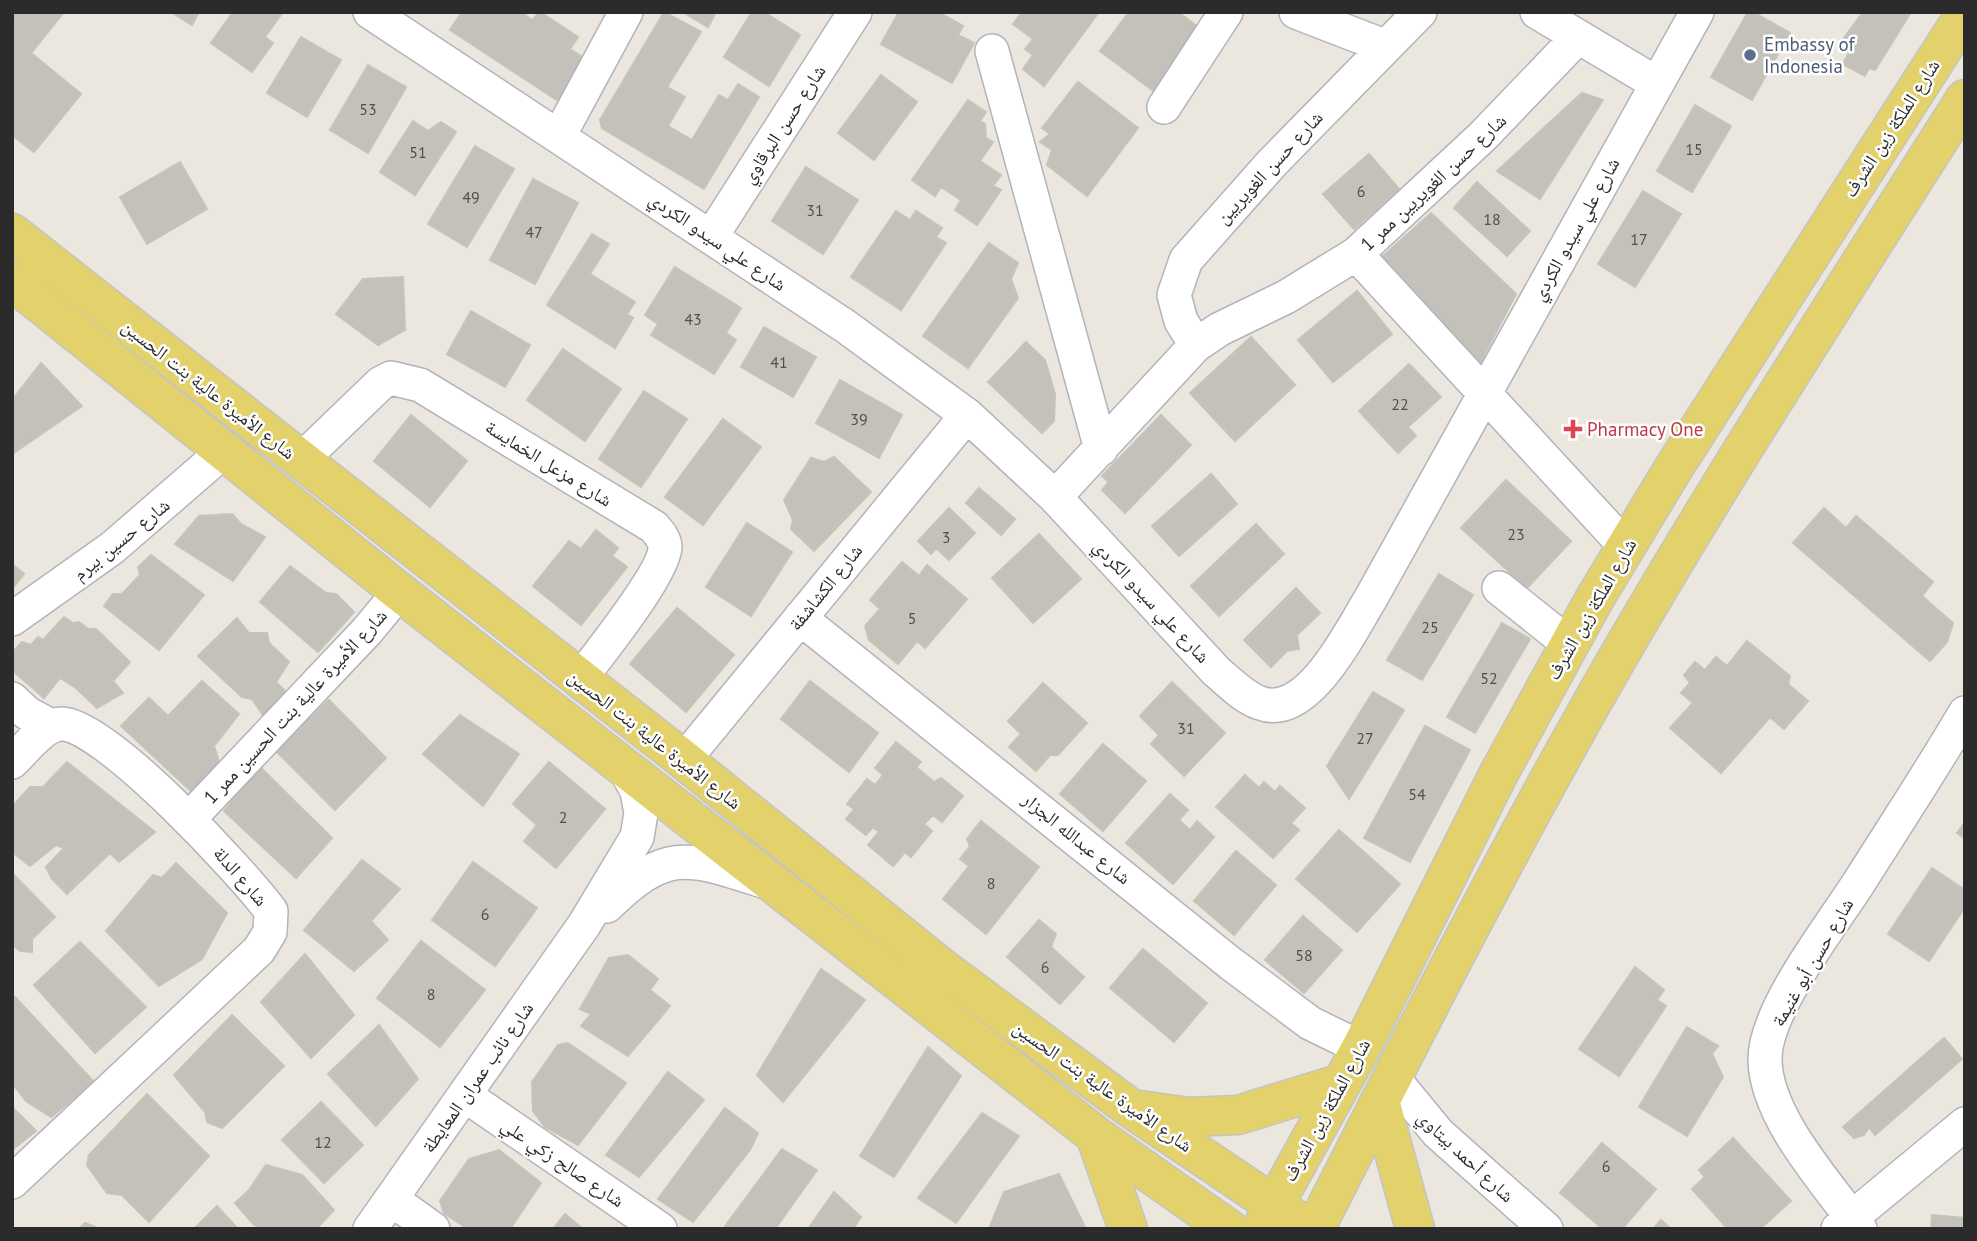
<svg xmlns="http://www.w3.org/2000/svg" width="1977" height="1241" viewBox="0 0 1977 1241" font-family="'PT Sans','Noto Naskh Arabic',sans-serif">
<rect width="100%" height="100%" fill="#ebe7df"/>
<!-- building -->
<path fill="#c4c1ba" stroke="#c7c3b8" stroke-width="2" d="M15,12H64L31,53L81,94L34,152L12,135Z
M171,12H199L192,25Z
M242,12H283L265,37L273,43L252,72L211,43L231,15Z
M462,12H521L532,20L540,12L578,37L570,49L587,60L560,102L450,30Z
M664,12L701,32L667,87L685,97L668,126L692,140L719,95L728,100L738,84L759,97L704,189L602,128L600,120Z
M683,12H716L708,27Z
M752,12H764L800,35L769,86L724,57Z
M899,12H938L963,26L958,35L974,43L952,83L881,44Z
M1022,12H1099L1044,86L1023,69L1033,55L1025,49L1033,39L1013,24Z
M1129,12H1178L1202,30L1155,92L1100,51Z
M1748,12H1753L1790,33L1752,100L1711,77Z
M1863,12H1911L1875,70L1869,68L1865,76L1843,64L1849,52L1838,46Z
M301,37L341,60L307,117L267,93Z
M368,65L406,87L368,153L330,130Z
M881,75L917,102L874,160L838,133Z
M1078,82L1138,128L1087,196L1047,165L1052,150L1040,142L1050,134L1042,128Z
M1582,93L1603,100L1540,199L1497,171Z
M968,100L986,112L980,121L985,124L986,138L993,142L980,161L1001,175L993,186L1001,190L977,225L955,210L961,200L941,187L935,196L912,180Z
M1695,105L1731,126L1692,192L1657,171Z
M413,121L428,131L441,122L456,132L415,195L380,172Z
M475,146L514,169L467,247L428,224Z
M1369,154L1399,189L1354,229L1323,194Z
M180,162L207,209L147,244L120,197Z
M806,167L858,200L823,254L772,221Z
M533,179L578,203L535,284L490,260Z
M1477,182L1530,231L1507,256L1454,208Z
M1643,191L1681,214L1635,287L1598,264Z
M896,211L910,220L916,211L942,228L936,237L946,243L901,310L851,277Z
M1431,213L1516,294L1478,367L1382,257Z
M592,234L609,244L590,274L635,302L627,314L633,318L615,348L547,305Z
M989,243L1018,263L1011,279L1018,298L968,368L923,336Z
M675,267L741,308L726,333L736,340L714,374L651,335L658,324L645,315Z
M403,277L405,330L378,345L336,314L363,279Z
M1357,291L1392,334L1333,382L1298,340Z
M471,311L530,345L505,387L447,354Z
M764,327L816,357L793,397L741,367Z
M1251,337L1295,385L1235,441L1190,393Z
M1026,342L1045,360L1055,394L1054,421L1042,433L988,382Z
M563,349L621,389L585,441L527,400Z
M41,363L82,406L12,454V400Z
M1409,364L1441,397L1408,427L1416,436L1398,453L1359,411Z
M840,380L902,415L879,458L816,423Z
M644,391L687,419L641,487L599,459Z
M411,415L467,461L430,507L374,461Z
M1161,415L1191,445L1125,513L1102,490L1109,482L1102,476Z
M723,419L761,447L703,525L665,497Z
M834,457L871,492L814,551L791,529L793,520L784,500L811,458L824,462Z
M1211,474L1237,504L1179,556L1152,526Z
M1506,480L1571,541L1527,588L1461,528Z
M979,488L1015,519L1001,535L966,503Z
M949,508L975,533L949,560L936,548L931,554L918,541Z
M1824,508L1846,528L1856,516L1933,582L1922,596L1953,623L1947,642L1930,661L1793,543Z
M232,514L241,524L265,537L233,581L175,544L199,516Z
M747,523L792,552L751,616L706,587Z
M1256,524L1284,554L1219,616L1191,586Z
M596,530L618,548L612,556L627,567L581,625L533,586L569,541L581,549Z
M1039,534L1081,579L1033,623L992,578Z
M151,555L204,595L159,650L104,606L113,594H122L140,575L138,567Z
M902,562L919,576L927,565L967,599L925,648L917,641L898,664L869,640L865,626L880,609L870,600Z
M12,564L24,574L12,589Z
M290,566L326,593L336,594L354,612L318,652L260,602Z
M1439,574L1473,595L1422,680L1387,660Z
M1296,588L1320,613L1297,635L1299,649L1287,651L1271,667L1244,640Z
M677,608L734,655L686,712L630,664Z
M64,617L73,623L79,622L88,629H96L130,662L113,681L123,693L97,708L76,688L60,678L44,698L12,670V653L22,642L31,645L38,637L43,640Z
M237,618L249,633H267L269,643L289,662L276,682L294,700L269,724L252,699L242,697L198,656Z
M1502,623L1530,639L1475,733L1447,717Z
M1747,641L1790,676L1788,684L1808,701L1784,729L1770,717L1721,773L1670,728L1693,703L1681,693L1690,683L1684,675L1695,662L1705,670L1716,657L1727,666Z
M202,681L239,714L214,746L220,765L192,792L121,726L149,698L168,716Z
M810,681L878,733L849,772L781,719Z
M1172,682L1225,733L1184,776L1151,744L1159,735L1140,716Z
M1043,683L1087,723L1058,755H1050L1036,771L1009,747L1021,734L1008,721Z
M1373,692L1404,710L1349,799L1327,766Z
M329,700L386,758L335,810L276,751Z
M460,715L519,754L483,806L423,754Z
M1425,726L1470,750L1410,862L1364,838Z
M896,742L921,762L916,767L934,782L941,778L963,796L942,822L933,815L924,824L932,831L911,857L905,852L893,866L868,845L879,832L873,827L866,835L846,819L854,809L847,804L867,779L875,785L883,775L875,768Z
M1103,744L1146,781L1103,831L1060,794Z
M67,762L155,832L119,862L110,853L67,894L52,879L46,867L64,848L56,845L30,866L12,852V807L30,787H43Z
M549,762L605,809L556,868L524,841L537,825L513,804Z
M260,767L332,838L296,878L224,811Z
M1245,775L1259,788L1264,782L1275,792L1280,786L1305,808L1291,823L1299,830L1273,858L1216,807Z
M1170,794L1188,810L1179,820L1190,830L1197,821L1214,837L1173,884L1126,843Z
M981,821L1039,867L986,934L943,899L969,866L960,859L970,846L967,839Z
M1965,822V838L1957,833Z
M1339,830L1400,884L1357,932L1296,879Z
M1236,851L1276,885L1234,935L1194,901Z
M362,860L400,889L371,921L388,940L354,971L304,930Z
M473,862L537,908L495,966L432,920Z
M176,863L227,913L202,959L159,986L106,931L153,875L162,878Z
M1932,868L1965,890V907L1929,961L1888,934Z
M12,873L55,917L32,939V952L20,951L12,944Z
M1303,916L1342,950L1304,993L1265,960Z
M1039,920L1056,934L1051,947L1084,977L1060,1004L1007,957Z
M421,941L485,990L440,1047L377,998Z
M80,942L146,1007L95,1053L34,985Z
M1143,949L1207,1003L1174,1042L1110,988Z
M305,954L354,1015L311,1058L261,1002Z
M628,955L658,979L650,990L670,1006L628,1056L581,1026L591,1014L580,1009L609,958Z
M1635,967L1664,990L1657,1000L1666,1006L1619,1076L1579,1049Z
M821,969L865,1000L783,1102L757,1075Z
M15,997L94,1082L51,1117L26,1101L12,1083V1000Z
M232,1015L284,1066L222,1128L207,1122L205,1112L174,1075Z
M379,1025L418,1079L376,1126L328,1074Z
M1687,1027L1718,1046L1712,1054L1723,1077L1687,1136L1639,1107Z
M1944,1038L1962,1059L1875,1135L1869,1127L1864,1135L1854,1138L1843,1127Z
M568,1043L626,1083L578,1145L545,1127L533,1111L532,1082L558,1045Z
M928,1047L961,1076L894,1177L860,1156Z
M668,1072L704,1100L639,1177L606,1155Z
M147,1094L209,1156L149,1222L122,1195L107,1193L87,1165L89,1155Z
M321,1102L363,1145L324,1183L282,1140Z
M12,1107L36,1131L12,1150Z
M725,1108L758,1133L750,1150L693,1222L658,1199Z
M982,1113L1019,1136L956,1223L918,1198Z
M1733,1138L1791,1201L1760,1229H1728L1692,1189L1705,1177L1699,1170Z
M1602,1143L1656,1189L1622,1229H1603L1560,1193Z
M782,1149L817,1170L775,1229H723Z
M499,1150L541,1183L510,1229H468L444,1213L440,1201L469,1159Z
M266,1165L302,1175L334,1210L316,1229H265L254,1225L235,1203L249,1190Z
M1059,1174L1086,1229H989L1004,1192Z
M834,1192L861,1217L853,1229H808Z
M217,1206L238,1229H194Z
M565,1214L583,1229H553Z
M1932,1215L1965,1218V1229H1931Z
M1661,1220L1671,1229H1653Z
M85,1223L100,1229H79Z"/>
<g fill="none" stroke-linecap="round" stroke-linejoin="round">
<defs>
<path id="minor" d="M370,12L845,326L967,415L1055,497L1216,671C1229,682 1243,697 1260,703C1308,721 1351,630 1371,598L1697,12
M1296,12L1384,46
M1537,12L1656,83
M992,51L1101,449
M1164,107L1226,12
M559,136L626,12
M711,237L855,12
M1356,254L1626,547
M1196,345L1181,321L1174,295L1186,260L1272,163L1420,12
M300,461L381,383L391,378L420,385L654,527C659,533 664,538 665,546C666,571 598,655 580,679
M1055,497L1196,345L1220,329L1286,297L1356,254L1483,136L1577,38
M1499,588L1569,644
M800,618L1230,963L1310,1023L1361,1048
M12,619L112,548L224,451
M12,699L27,713L51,726
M684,760L967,415
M12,762C25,750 43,724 62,724C105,724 243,873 271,911L270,932L259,950L12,1182
M189,819L367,631L391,602L397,590
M607,906C667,847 688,857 763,881
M1392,1077L1438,1133L1546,1229
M466,1096L660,1229
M391,1199L433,1229
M370,1229L584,925L637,837L641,813L637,791L625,769
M1838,1229L1965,1124
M1860,1229C1828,1184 1766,1118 1765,1060C1764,1011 1831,926 1858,884C1894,827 1931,771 1965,713"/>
<path id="major" d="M12,233L684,760L942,968L1133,1110L1310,1229
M12,281L397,590L1095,1135L1229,1229
M1380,1101L1415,1229
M1139,1110L1189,1117L1238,1115L1342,1083
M1095,1135L1128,1229
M1261,1229L1361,1048L1499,773L1595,598L1673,469L1965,14
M1315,1229C1405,1052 1495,874 1593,701C1709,496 1839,298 1965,99"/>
</defs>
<!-- minor casing -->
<use href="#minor" stroke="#b2b3bd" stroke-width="36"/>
<!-- major casing -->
<use href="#major" stroke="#c4c4c4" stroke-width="41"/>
<!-- minor -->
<use href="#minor" stroke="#fff" stroke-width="33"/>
<!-- major -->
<use href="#major" stroke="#e3d26c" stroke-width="38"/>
</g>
<!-- markers -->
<circle fill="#5c6f8a" stroke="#fff" stroke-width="2.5" cx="1750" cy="55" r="7"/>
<path fill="#e0444e" stroke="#fff" stroke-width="2.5" d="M1569.5 418.5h7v7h7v7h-7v7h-7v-7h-7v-7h7z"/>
<g text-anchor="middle" stroke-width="5" stroke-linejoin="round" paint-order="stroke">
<!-- number labels -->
<g font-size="16" fill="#51504f">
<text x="368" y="115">53</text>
<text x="1694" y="155">15</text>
<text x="418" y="158">51</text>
<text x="1361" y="197">6</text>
<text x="471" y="203">49</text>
<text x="815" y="216">31</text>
<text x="1492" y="225">18</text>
<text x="534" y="238">47</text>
<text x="1639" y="245">17</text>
<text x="693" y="325">43</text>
<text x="779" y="368">41</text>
<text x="1400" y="410">22</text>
<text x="859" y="425">39</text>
<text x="1516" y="540">23</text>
<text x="946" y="543">3</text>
<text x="912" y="624">5</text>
<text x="1430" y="633">25</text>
<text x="1489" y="684">52</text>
<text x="1186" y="734">31</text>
<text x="1365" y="744">27</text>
<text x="1417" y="800">54</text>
<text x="563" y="823">2</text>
<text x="991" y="889">8</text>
<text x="485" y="920">6</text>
<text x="1304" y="961">58</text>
<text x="1045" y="973">6</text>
<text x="431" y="1000">8</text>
<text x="323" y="1148">12</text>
<text x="1606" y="1172">6</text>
</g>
<!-- service labels -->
<g font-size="19" fill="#4e5e75" stroke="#fff" text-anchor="start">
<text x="1764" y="51">Embassy of<tspan x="1764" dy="22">Indonesia</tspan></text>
</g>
<!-- street labels -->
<g font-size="19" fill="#2b2b2b" stroke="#fff">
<text transform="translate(783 124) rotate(-57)" y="7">شارع حسن البرقاوي</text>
<text transform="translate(1891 128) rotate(-57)" y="7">شارع الملكة زين الشرف</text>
<text transform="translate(1269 167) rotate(-47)" y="7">شارع حسن الغويريين</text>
<text transform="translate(1433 182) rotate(-43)" y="7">شارع حسن الغويريين ممر 1</text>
<text transform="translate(1575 229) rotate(-61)" y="7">شارع علي سيدو الكردي</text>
<text transform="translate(718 241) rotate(34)" y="7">شارع علي سيدو الكردي</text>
<text transform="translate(209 389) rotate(38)" y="7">شارع الأميرة عالية بنت الحسين</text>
<text transform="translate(549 463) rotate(32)" y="7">شارع مزعل الخمايسة</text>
<text transform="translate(121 539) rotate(-39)" y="7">شارع حسين بيرم</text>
<text transform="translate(825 587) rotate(-51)" y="7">شارع الكشاشفة</text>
<text transform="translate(1152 601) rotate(47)" y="7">شارع علي سيدو الكردي</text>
<text transform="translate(1591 609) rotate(-60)" y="7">شارع الملكة زين الشرف</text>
<text transform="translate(295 706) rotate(-47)" y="7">شارع الأميرة عالية بنت الحسين ممر 1</text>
<text transform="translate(655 739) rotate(38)" y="7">شارع الأميرة عالية بنت الحسين</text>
<text transform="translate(1077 838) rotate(39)" y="7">شارع عبدالله الجزار</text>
<text transform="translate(241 876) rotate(49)" y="7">شارع الدلة</text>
<text transform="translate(1812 962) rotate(-60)" y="7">شارع حسن أبو غنيمة</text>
<text transform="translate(477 1077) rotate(-55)" y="7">شارع نائب عمران المعايطة</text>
<text transform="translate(1103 1086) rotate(35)" y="7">شارع الأميرة عالية بنت الحسين</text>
<text transform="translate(1326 1110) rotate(-61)" y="7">شارع الملكة زين الشرف</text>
<text transform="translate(1466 1156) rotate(43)" y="7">شارع أحمد بيتاوي</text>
<text transform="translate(563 1162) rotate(34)" y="7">شارع صالح زكي علي</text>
</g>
<!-- health labels -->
<g font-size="19" fill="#be3a42" stroke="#fff" text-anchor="start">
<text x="1587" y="436">Pharmacy One</text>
</g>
</g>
<!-- border -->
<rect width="1977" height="1241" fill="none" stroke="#2b2b2b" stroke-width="28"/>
</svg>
